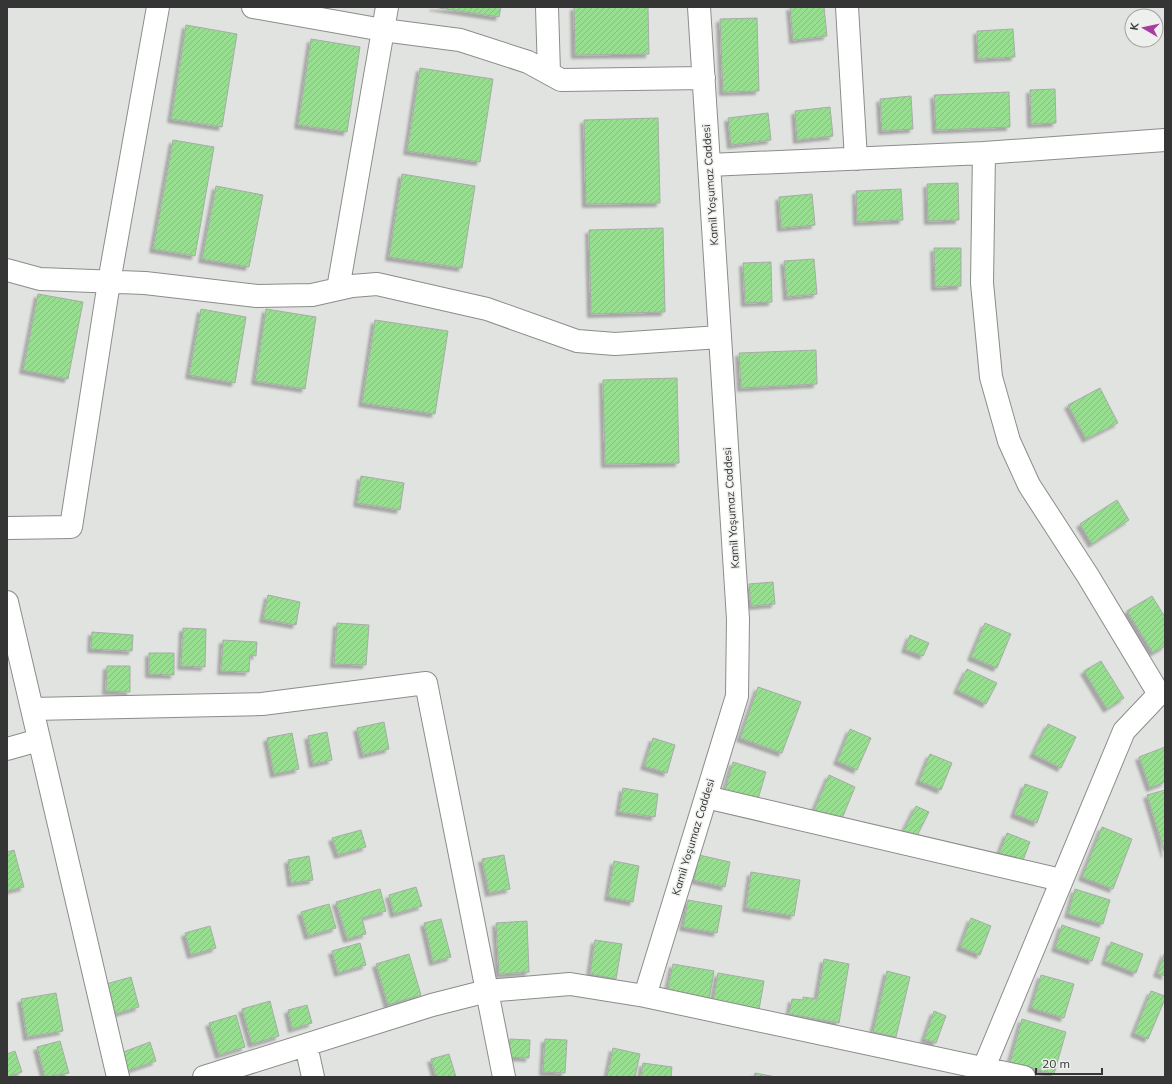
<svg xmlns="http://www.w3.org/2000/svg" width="1172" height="1084" viewBox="0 0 1172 1084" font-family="Mulish,sans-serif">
<defs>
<pattern id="building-hatch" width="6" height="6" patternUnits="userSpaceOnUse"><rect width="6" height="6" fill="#97de91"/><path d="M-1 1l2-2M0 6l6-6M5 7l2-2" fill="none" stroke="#83bf7e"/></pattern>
<filter id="shadow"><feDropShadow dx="-3.5" dy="3.5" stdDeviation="1" flood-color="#0004"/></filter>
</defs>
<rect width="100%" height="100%" fill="#e1e3e0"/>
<!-- building -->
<path fill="url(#building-hatch)" stroke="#a8aba8" filter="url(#shadow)" d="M433,7H501L499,17Z
M574,7H648L649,54L575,55Z
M790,7H824L827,36L793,40Z
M757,18L759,91L723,92L720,19Z
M186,25L237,34L222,127L171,119Z
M1013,29L1015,57L978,59L977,31Z
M311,39L360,47L347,132L298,125Z
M420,68L493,79L480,162L407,151Z
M1055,89L1056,123L1031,124L1030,90Z
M1009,92L1010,127L936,130L934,95Z
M911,96L913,129L882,131L880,99Z
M830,107L833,136L797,140L795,111Z
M768,113L771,140L731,145L728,118Z
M658,118L660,203L586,204L584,120Z
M173,140L214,147L195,256L153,249Z
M402,174L475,186L462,268L389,257Z
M958,183L959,220L928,221L927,184Z
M216,186L263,195L249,267L202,259Z
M901,189L903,220L857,222L856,191Z
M812,194L815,225L781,228L779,197Z
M663,228L665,312L591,314L589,230Z
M934,248H961V286L935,287Z
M814,259L817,294L787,297L784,261Z
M771,262L772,302L745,303L743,263Z
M38,294L83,302L68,379L23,370Z
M201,309L246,317L235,383L189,375Z
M266,309L316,317L305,389L255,381Z
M375,320L448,331L435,414L362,403Z
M816,350L817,384L741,388L739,353Z
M677,378L679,463L605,464L603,380Z
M1100,388L1118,423L1086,439L1068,405Z
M361,476L404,483L400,510L357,503Z
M1117,500L1129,520L1092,544L1080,524Z
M773,582L775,604L751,606L749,584Z
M268,595L300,602L296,625L263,619Z
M1152,596L1165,617V646L1153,653L1127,611Z
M337,623L369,625L366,665L334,664Z
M985,623L1011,634L997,668L971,657Z
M183,628L206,629L205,667L181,666Z
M92,632L133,635L132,651L91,649Z
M910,635L929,643L923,656L905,649Z
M223,640L257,642L256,656L250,655L249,672L221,671Z
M149,653H174V675L149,674Z
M1101,661L1124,698L1107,709L1084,671Z
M107,666H130V692L106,691Z
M967,669L997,683L986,704L957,690Z
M758,687L801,702L782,753L740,738Z
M384,722L389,749L363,755L357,728Z
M1048,724L1076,737L1061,768L1033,754Z
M850,729L871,738L857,770L837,761Z
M327,732L332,760L313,764L308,736Z
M292,733L299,769L274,774L267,738Z
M653,738L675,745L667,773L644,766Z
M1165,747V782L1150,788L1139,757Z
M930,754L952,763L941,790L919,781Z
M733,762L766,772L758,799L725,790Z
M829,775L855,787L841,821L814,810Z
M1025,784L1048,792L1037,823L1014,814Z
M623,788L658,794L655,817L619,812Z
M1165,790V854L1147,795Z
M916,806L929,812L916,838L903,832Z
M1102,827L1132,839L1113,889L1082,877Z
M361,830L366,847L338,855L332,838Z
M1007,833L1030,842L1020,868L997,859Z
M14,850L24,887L7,891V852Z
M504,855L510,889L489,893L482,859Z
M699,855L730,862L725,887L694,880Z
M309,856L313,880L291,883L288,860Z
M614,861L639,866L633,902L608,897Z
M751,872L800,880L794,916L746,908Z
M416,887L422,906L394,914L389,895Z
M380,889L386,911L362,918L366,934L347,939L336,902Z
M1075,889L1110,900L1103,924L1068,914Z
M688,900L722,906L717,933L683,927Z
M329,904L336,928L308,936L301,912Z
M971,918L991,926L980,955L960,947Z
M441,919L451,957L433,962L424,923Z
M527,921L529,972L499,974L496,923Z
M1062,925L1100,938L1092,961L1055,948Z
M210,926L216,948L191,955L185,933Z
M595,940L622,944L616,979L590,974Z
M1111,942L1143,954L1136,973L1105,961Z
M360,943L366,965L338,973L332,951Z
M1165,952V976L1157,973Z
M409,954L421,995L388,1005L376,964Z
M824,959L849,964L839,1023L789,1014L792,999L803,1000V997L817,999Z
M673,964L714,971L709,1000L667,992Z
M887,971L910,977L896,1037L873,1032Z
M718,973L764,981L759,1010L713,1002Z
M1041,975L1074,984L1064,1018L1031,1008Z
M131,977L139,1007L115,1014L106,984Z
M1151,991L1165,996V999L1148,1039L1134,1033Z
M56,993L63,1031L27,1037L21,999Z
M270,1001L279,1036L252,1044L242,1009Z
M307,1005L312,1023L292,1029L288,1010Z
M934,1011L946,1016L936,1043L924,1039Z
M236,1015L245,1047L219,1055L209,1023Z
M1022,1019L1066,1032L1054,1074L1010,1062Z
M510,1039L530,1040L529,1058L509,1057Z
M545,1039L567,1040L565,1073L543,1072Z
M60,1041L69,1073L45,1077L37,1047Z
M150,1042L156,1061L124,1072L118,1054Z
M613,1048L640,1054L635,1077H607Z
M15,1051L22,1072L7,1077V1054Z
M449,1054L456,1077H436L431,1059Z
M643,1063L672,1067L671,1077H641Z
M755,1073L776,1077H754Z"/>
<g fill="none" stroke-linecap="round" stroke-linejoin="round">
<defs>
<path id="minor" d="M253,7L383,30L460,40L528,62L561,80L704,78
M547,7L549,73
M847,7L856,159
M984,153L1165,140
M709,165L984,153L982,283L991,377L1009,441L1029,485L1088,576L1159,694L1124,731L980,1077
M7,270L40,279L145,283L257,296L312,295L352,286L377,284L487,309L577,341L615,344L720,337
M338,289L387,7
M7,528L71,527L109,282L158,7
M7,602L118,1077
M32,709L262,704L426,683L504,1077
M7,749L39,740
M706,797L1061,880
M645,996L737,696L738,619L699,7
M306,1045L313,1077
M204,1077L432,1005L487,991L570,984L645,996L1024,1077"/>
</defs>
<!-- minor casing -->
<use href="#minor" stroke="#8b8d8a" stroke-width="24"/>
<!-- minor -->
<use href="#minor" stroke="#fff" stroke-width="22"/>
</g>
<g text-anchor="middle" stroke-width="3" stroke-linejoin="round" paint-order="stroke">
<!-- street labels -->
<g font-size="11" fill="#343534" stroke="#eef0ed">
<text transform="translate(710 185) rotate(-94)" y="4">Kamil Yoşumaz Caddesi</text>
<text transform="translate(731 508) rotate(-94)" y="4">Kamil Yoşumaz Caddesi</text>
<text transform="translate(693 837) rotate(-73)" y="4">Kamil Yoşumaz Caddesi</text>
</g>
</g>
<!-- border -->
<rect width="1172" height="1084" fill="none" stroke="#343534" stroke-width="16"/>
<!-- north arrow -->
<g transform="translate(1144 28) rotate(279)"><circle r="19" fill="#eef0ed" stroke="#a4a5a3"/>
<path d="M0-3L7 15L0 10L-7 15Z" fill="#a63d9f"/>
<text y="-6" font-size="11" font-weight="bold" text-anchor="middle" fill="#343534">K</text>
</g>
<!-- scale -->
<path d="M1036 1068v6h66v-6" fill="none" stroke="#343534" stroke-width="2"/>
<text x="1042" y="1068" font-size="12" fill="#343534" stroke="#eef0ed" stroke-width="3" paint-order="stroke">20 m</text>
</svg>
